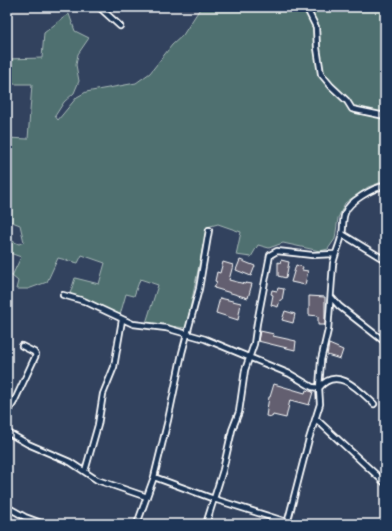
<svg xmlns="http://www.w3.org/2000/svg" width="392" height="531" viewBox="0 0 392 531" font-family="'Architects Daughter',sans-serif">
<rect width="100%" height="100%" fill="#32425e"/>
<filter id="ink" filterUnits="userSpaceOnUse"><feTurbulence type="fractalNoise" baseFrequency=".025" numOctaves="2"/><feDisplacementMap in="SourceGraphic" scale="8" xChannelSelector="R" yChannelSelector="G"/><feConvolveMatrix kernelMatrix="1 2 1 2 8 2 1 2 1" color-interpolation-filters="sRGB"/></filter>
<g filter="url(#ink)">
<!-- green -->
<path fill="#4f706f" stroke="#a7b8b7" d="M201,7H385V181L368,187L345,203L338,218L335,239L328,249L320,251L283,243L269,248L258,245L251,257L236,255L241,232L218,224L207,227L186,328L146,323L158,285L140,279L134,296L126,294L120,315L88,301L70,294L75,278L99,284L105,263L82,255L78,263L58,258L47,282L28,289H16L18,281L12,276L21,257L7,252V239L19,244L24,242L20,225L7,220V138L28,139L32,84H7V59L42,58L44,33L59,21L69,14L75,31L89,38L78,54L76,65L79,81L74,93L64,102L55,116L58,120L77,97L86,92L136,83L150,73L172,45L183,35Z"/>
<!-- building -->
<path fill="#635f6f" stroke="#fff" d="M240,260L255,266L251,276L236,270Z
M281,260L289,262L286,278L278,276V262L280,263Z
M223,262L233,265L229,280L245,284L246,283L252,284L248,298L214,288L217,282L215,281L217,272L220,273Z
M296,265L303,267L302,270L308,271L305,285L291,282Z
M278,288L284,289L282,300H280L278,307L271,305L273,295L271,294L272,290L277,291Z
M309,296L325,297V325H318V316L309,315Z
M220,298L241,303L238,320L216,313Z
M285,311L295,314L293,323L282,320Z
M260,331L274,334L273,336L296,341L295,350L258,341Z
M329,344L343,350L340,359L327,355Z
M274,384L305,393L306,390L313,392L309,405L290,400L286,418L273,415L272,417L266,416L269,397H270Z"/>
<g fill="none" stroke-linecap="round" stroke-linejoin="round">
<defs>
<path id="minor" d="M99,7L120,26
M306,7L316,27L317,48L321,74L331,86L347,101L352,109L385,116
M342,234L385,260
M63,295L84,301L133,324L166,328L205,339L290,374L312,387L319,388C337,365 360,391 374,404
M331,297L339,306L385,342
M7,413L14,402L36,355L34,352L22,346
M316,419L385,483
M7,432L28,444L70,462L97,480L147,497
M85,471L98,425L103,394L114,367L122,320
M154,477L168,420L182,353L199,289L209,230
M7,507L25,517L44,524
M137,524L154,477L214,499L287,522
M206,524L223,470L232,430L239,412L245,370L254,344L257,323L270,255L277,251L312,255L334,254
M287,524L309,439L320,404L319,388L321,360L328,330L333,264C335,253 340,245 342,234C344,227 342,220 345,213C348,202 374,187 385,186"/>
</defs>
<!-- minor casing -->
<use href="#minor" stroke="#fff" stroke-width="8"/>
<!-- minor -->
<use href="#minor" stroke="#1d3557" stroke-width="4.5"/>
</g>
</g>
<!-- margin -->
<rect width="392" height="531" fill="none" stroke="#1d3557" stroke-width="24"/>
<rect x="12" y="12" width="368" height="507" fill="none" stroke="#fff" stroke-width="1.5" filter="url(#ink)"/>
</svg>
